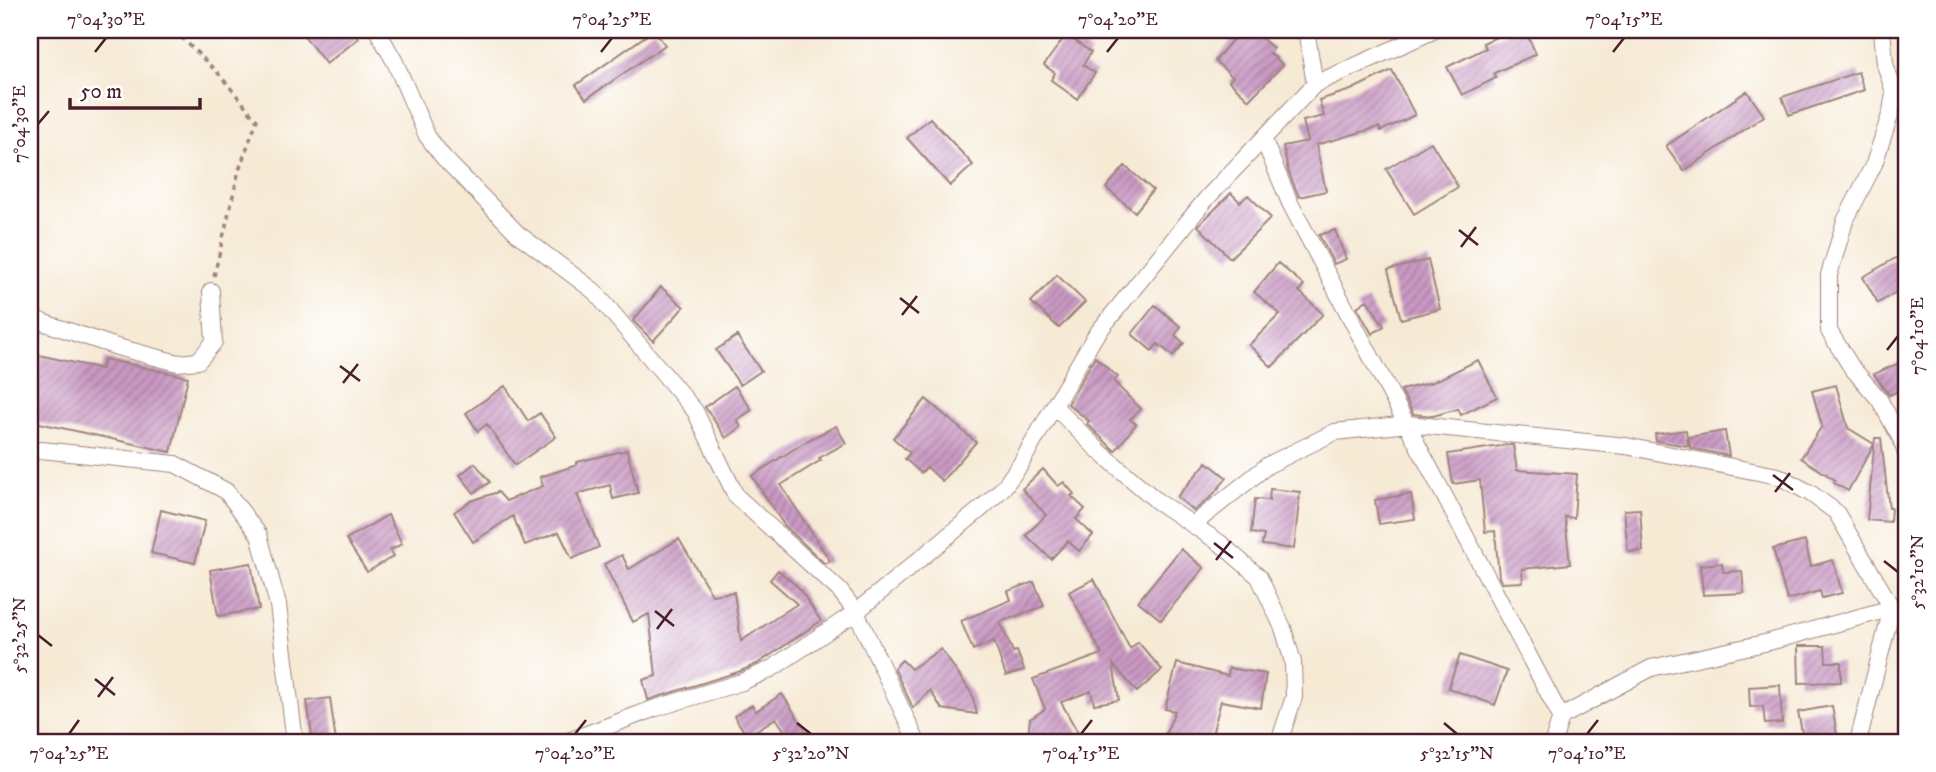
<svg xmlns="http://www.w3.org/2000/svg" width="1936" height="772" viewBox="0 0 1936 772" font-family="'IM FELL DW Pica',serif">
<defs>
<pattern id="building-hatch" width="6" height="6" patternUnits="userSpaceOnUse" patternTransform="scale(1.75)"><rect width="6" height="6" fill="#c999c3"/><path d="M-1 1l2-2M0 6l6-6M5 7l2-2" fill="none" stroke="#a57c9f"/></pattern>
</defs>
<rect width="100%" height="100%" fill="#fff"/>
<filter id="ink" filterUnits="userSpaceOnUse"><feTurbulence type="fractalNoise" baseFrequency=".0143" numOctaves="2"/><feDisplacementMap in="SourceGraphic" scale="14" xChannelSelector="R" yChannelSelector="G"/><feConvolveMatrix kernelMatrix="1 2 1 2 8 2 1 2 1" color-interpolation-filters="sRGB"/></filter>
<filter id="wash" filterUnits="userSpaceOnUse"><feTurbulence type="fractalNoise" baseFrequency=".00686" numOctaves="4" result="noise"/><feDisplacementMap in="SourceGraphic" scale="28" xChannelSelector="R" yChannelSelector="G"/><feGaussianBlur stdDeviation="1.57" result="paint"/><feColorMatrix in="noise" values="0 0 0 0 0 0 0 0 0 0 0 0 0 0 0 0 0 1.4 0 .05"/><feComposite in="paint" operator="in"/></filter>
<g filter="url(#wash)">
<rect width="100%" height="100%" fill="#f6ead5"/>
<g id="blocks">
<!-- building -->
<path fill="url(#building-hatch)" d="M314,30H353L359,38L326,64L305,37Z
M654,30L665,45L586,99L576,85Z
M1224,30H1252L1273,48L1270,53L1283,65L1249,100L1229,81L1233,77L1215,61L1232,40Z
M1512,30H1525L1536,54L1494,73L1496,78L1462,95L1447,67L1486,48L1483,43Z
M1066,35L1091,52L1083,65L1095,73L1077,99L1051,80L1055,73L1044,65Z
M1392,70L1415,115L1381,131L1379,127L1316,145L1326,191L1299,197L1288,171L1283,146L1308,141L1303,121L1324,116L1319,100L1351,90Z
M1858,72L1864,90L1789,115L1782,97Z
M1747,91L1764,116L1684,171L1666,146Z
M930,118L973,165L950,186L907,138Z
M1431,142L1458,187L1414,214L1386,169Z
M1125,166L1153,190L1135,212L1106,188Z
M1231,193L1240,202L1248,195L1271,218L1230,258L1198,226Z
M1335,230L1346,259L1334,264L1319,235Z
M1906,252V286L1878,303L1863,277Z
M1428,260L1440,309L1401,319L1388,270Z
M1278,263L1304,285L1299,291L1323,314L1272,367L1249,345L1280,314L1254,292Z
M1057,275L1085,302L1059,328L1031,302Z
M661,287L684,307L653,341L633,321Z
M1367,300L1384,326L1372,334L1357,307Z
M1155,305L1181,327L1175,335L1184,343L1173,356L1158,344L1152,351L1132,334Z
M737,336L761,371L740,385L716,350Z
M30,353L102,369L104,359L188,377L171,452L30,421Z
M1095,357L1118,377L1114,382L1141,409L1130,419L1136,424L1115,451L1087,424L1089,421L1068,404Z
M1478,360L1497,397L1461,415L1458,409L1433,416L1413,414L1401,390L1433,382Z
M1906,360V388L1889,395L1874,374Z
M1836,385L1848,428L1874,444L1848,491L1834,483L1835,480L1801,458L1822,426L1812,391Z
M505,386L528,421L540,413L556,437L515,465L487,424L478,431L466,413Z
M735,386L752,410L737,420L741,427L726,438L705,407Z
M926,399L976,442L942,481L927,467L921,473L905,459L910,453L893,438Z
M836,426L846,443L819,458L821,460L781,485L830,561L825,564L784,525L752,476L808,440Z
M1686,430L1688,446L1656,441L1655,434Z
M1725,431L1729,456L1690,448L1689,437Z
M1875,438H1881L1889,508H1891L1890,522L1867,520Z
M1507,445H1513L1517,470L1577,474L1574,518L1565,517L1570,564L1522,569L1523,582L1502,583L1499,577L1495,531L1485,532L1480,480L1453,484L1448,454Z
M627,450L638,493L613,499L610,485L577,494L599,547L572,559L559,532L525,545L513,516L473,542L454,512L471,501L498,492L506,501L543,486L540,477L577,465V462Z
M1207,462L1227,478L1211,497L1194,511L1177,497Z
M475,463L490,482L474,493L460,475Z
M1043,469L1058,486L1064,482L1074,494L1071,496L1085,509L1076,519L1093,535L1079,551L1068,541L1051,559L1026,535L1046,515L1022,489Z
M1270,489L1300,492L1294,549L1262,545L1264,535L1251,533L1255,499L1269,500Z
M1411,494L1415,519L1379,524L1375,500Z
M1640,509L1643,551L1628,552L1624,510Z
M161,510L205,521L195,563L151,553Z
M388,515L402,544L390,550L394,556L367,572L346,539Z
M679,539L712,595L734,592L741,641L797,604L770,580L778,570L798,587L821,621L757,664L738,672L648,700L643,680L656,676L649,614L633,622L604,564L622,555L629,569Z
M1805,541L1811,566L1833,560L1842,593L1822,598L1820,591L1787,600L1773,549Z
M1181,549L1204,568L1161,620L1138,601Z
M251,563L259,609L218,616L210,570Z
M1722,563L1723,572L1742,571L1744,593L1703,595L1700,565Z
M1094,579L1130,649L1138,642L1162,670L1137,692L1113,664L1119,700L1094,704L1091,691L1061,702L1083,742H1027L1030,719L1045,709L1033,679L1102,654L1069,592Z
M1034,582L1044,606L1000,622L1013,652L1017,651L1024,670L1006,676L994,641L973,650L961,621L1011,600L1008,591Z
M1798,646H1825L1826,662H1841V682L1799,683Z
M941,649L972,694L977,714L942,709L930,690L913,708L894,668L902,660L911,669Z
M1460,655L1507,671L1495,705L1448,688Z
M1177,663L1228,676L1229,668L1266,674L1261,708L1221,701L1210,742H1162L1175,711L1165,709Z
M1780,685L1782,723L1765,724L1763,706L1750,707L1749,687Z
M782,694L807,732L792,742L776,718L747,736L734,716L752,705L756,711Z
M330,698L336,742H313L307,701Z
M1832,706L1838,741L1804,742L1798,712Z"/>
</g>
</g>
<g filter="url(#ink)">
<use href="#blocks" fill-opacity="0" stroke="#a08480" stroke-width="2"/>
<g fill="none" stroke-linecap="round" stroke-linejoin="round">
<defs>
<path id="minor" d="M377,30L395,62L427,136L443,157L518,234L594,291L695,411L736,496L840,591L856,612L917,742
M1306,30L1315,84
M1882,30L1885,64L1894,92L1891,112L1874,164L1845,221L1829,275V331L1852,368L1879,399L1901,439L1906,454
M1264,141L1290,203L1561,717L1553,742
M30,315L42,322L117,347L178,363L198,361L214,342L211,291
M1054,406L1095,336L1207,198L1315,84L1435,30
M30,453L41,450L175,464L226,491L259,535L278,605L295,742
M1194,524L1268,465L1335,432L1408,424L1626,446L1778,476L1810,493L1836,512L1892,608L1769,642L1651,668L1561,717
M566,742L653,709L742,682L771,669L856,612L983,507L1003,488L1020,465L1054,406L1099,451L1157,501L1220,543L1259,577L1283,628L1293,662L1294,697L1279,742
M1858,742L1892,608L1906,605"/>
</defs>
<!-- minor casing -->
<use href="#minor" stroke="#a08480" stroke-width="18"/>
<!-- path -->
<path stroke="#a08480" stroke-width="3.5" stroke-dasharray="5 5" stroke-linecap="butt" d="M174,30L218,73L257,120L239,170L214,276"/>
<!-- minor -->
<use href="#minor" stroke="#fff" stroke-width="16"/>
</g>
</g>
<!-- ticks -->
<path fill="none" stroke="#4a1f2b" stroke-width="2.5" d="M95,52L106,38M601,52L612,38M1107,52L1118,38M1613,52L1624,38M38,124L49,111M1459,230L1478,245M1461,247L1476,227M900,298L919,313M902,315L917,296M1887,350L1898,336M340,366L360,381M343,383L358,364M1773,475L1793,490M1775,492L1790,473M1214,543L1233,558M1216,560L1231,541M1884,561L1898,572M655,611L674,626M657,629L672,609M38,635L52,646M95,679L115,695M98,697L113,677M797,723L811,734M1444,723L1457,734M69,734L79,720M575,734L586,720M1081,734L1092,720M1587,734L1598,720"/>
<!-- margin -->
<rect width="1936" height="772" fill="none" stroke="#fff" stroke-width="77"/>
<!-- scale -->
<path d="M70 98v10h130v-10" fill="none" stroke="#4a1f2b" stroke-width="3.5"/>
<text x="80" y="98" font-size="21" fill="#4a1f2b" stroke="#ffffff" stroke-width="5" paint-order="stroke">50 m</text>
<rect x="38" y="38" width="1860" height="696" fill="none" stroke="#4a1f2b" stroke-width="2.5"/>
<g font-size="18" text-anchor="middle" fill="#4a1f2b">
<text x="106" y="25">7°04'30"E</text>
<text x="612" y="25">7°04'25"E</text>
<text x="1118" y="25">7°04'20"E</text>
<text x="1624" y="25">7°04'15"E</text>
<text transform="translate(19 124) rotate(-90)" y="6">7°04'30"E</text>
<text transform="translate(1917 336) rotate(-90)" y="6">7°04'10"E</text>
<text transform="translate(1917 572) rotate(-90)" y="6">5°32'10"N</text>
<text transform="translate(19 635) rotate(-90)" y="6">5°32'25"N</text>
<text x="69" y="759">7°04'25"E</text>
<text x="575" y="759">7°04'20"E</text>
<text x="811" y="759">5°32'20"N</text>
<text x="1081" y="759">7°04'15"E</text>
<text x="1457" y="759">5°32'15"N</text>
<text x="1587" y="759">7°04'10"E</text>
</g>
</svg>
